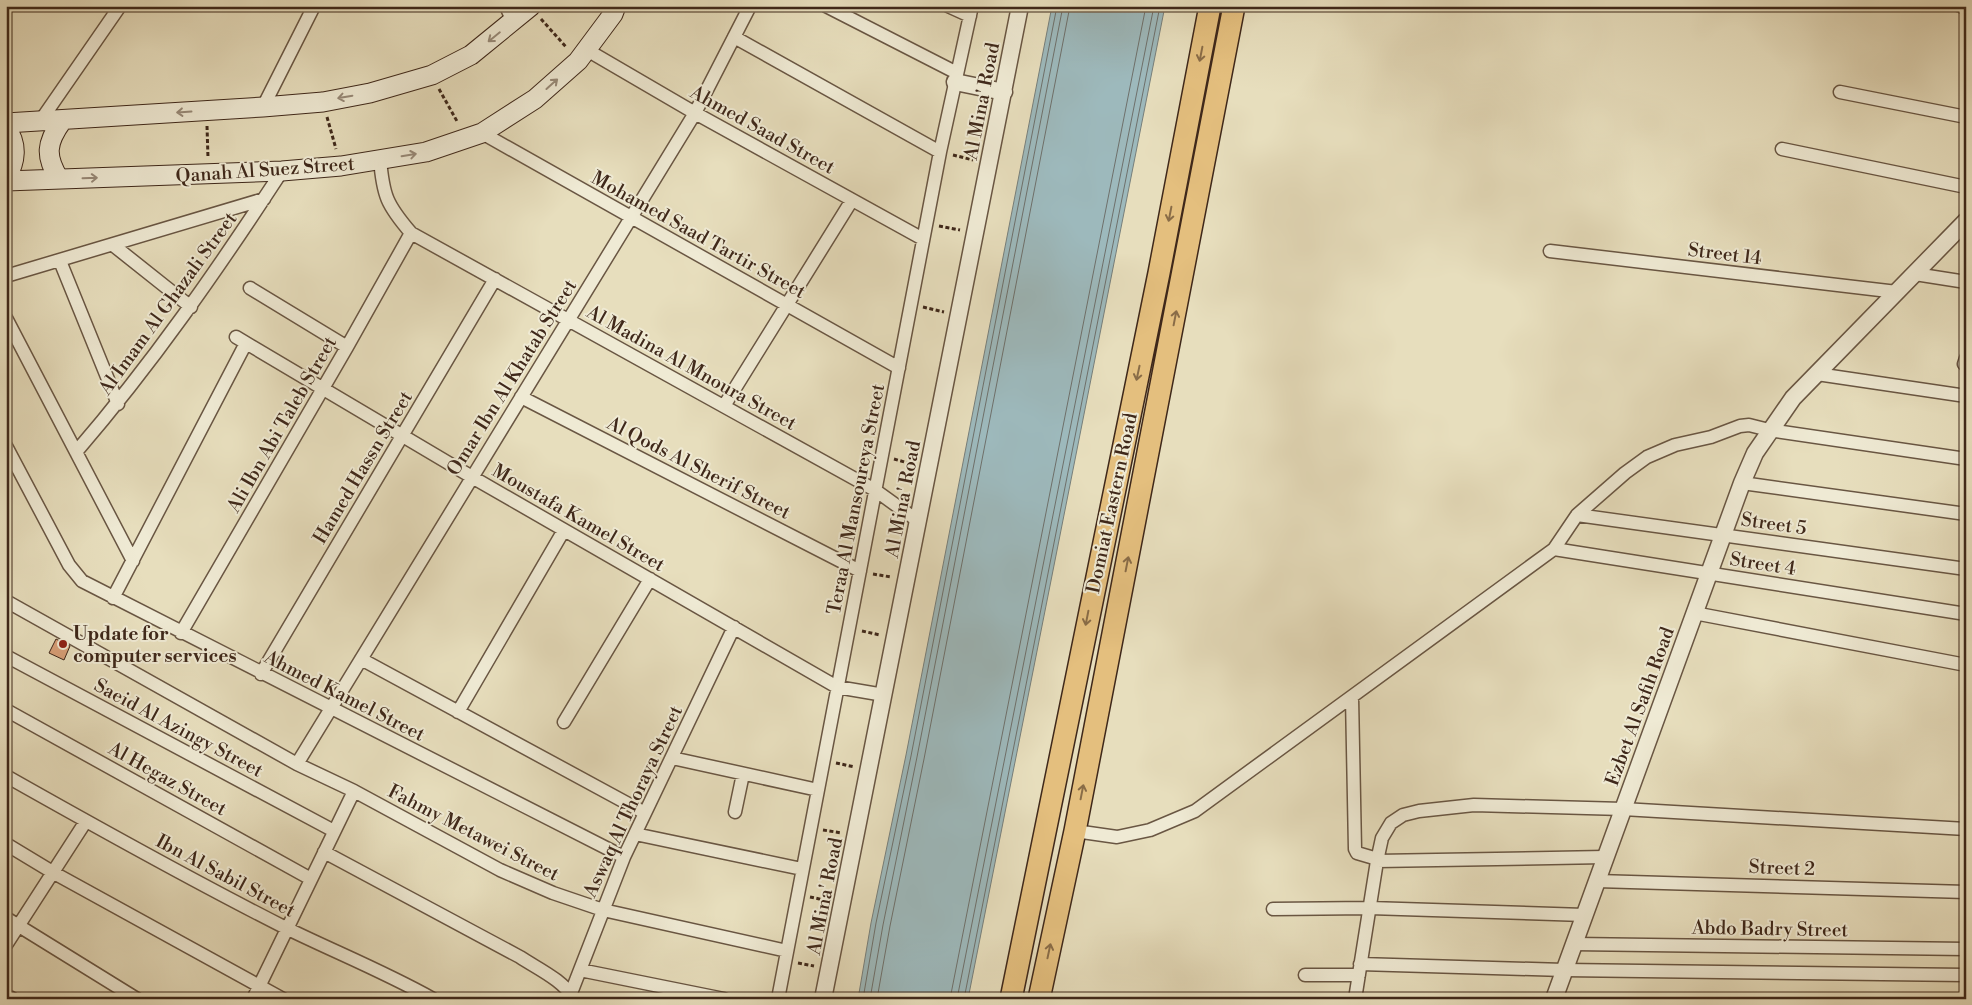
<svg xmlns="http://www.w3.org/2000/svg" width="1972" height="1005" viewBox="0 0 1972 1005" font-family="'Libre Bodoni',serif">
<rect width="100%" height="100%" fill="#e7debd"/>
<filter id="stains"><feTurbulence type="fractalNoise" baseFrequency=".004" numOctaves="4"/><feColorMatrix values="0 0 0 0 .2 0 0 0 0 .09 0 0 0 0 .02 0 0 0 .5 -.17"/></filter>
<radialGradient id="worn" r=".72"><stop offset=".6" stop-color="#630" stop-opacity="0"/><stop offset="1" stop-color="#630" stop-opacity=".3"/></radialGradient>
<!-- water -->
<path fill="#9db9bc" stroke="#777f7b" d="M1052,6H1165L968,999H858L871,923L906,755Z"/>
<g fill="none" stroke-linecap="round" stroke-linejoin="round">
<!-- shore -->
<path stroke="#6e706b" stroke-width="1" d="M863,999L876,923L911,756L1057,6
M870,999L883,925L917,757L1063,6
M877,999L890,926L924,759L1070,6
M950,999L1146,6
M957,999L1154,6
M964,999L1160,6"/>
</g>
<!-- building -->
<path fill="#d79f77" stroke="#3f281a" d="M56,639L70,646L64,660L49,653Z"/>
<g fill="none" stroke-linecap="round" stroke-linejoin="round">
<defs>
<path id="minor" d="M506,6L513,22
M826,6L957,73
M948,6L970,16
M1960,6L1966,8
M734,37L940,152
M587,50L695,113L923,239
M1840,92L1966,117
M263,107L314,6
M39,123L120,6
M482,133L899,368
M1782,149L1966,187
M380,159C383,196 387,205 411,233L875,490L918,521
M113,245L191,307
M1550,251L1897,292
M60,261L118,404
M1915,274L1966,282
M6,276L264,199
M250,288L347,347
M6,318L133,561
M236,337L472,477L837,687L884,695
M1964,364L1966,358
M1817,374L1966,396
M521,397L860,571
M724,406L852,200
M6,446L69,565L82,581L624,857
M76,452C152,364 218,269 282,171
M1742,483L1966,514
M1577,515L1966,569
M1554,549L1966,614
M113,598L246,343
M6,601L297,764L354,791L500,870L553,893L603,910L787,951
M1694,613L1966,665
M181,633L347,347L411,233
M6,656L334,831
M361,659L645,813
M261,674L495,279
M1352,697L1355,849L1357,853L1374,858L1377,861L1605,857
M6,710L311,879
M458,712L564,530
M564,722L650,579
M672,758L818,790
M297,764L695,113L750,6
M6,776C98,828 191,880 286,928C335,952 385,972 433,999
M735,812L743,774
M1075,831L1117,837L1150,830L1195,811L1554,549L1577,515L1625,473L1647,457L1675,445L1711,437L1740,426L1749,425L1769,430L1966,459
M635,834L802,869
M6,844L54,873L283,999
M324,852L520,957C538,969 563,980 574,999
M1597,881L1966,892
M1273,909L1370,908L1584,915
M6,918L137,999
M1574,944L1966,949
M6,945L86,821
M1360,964L1564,970L1966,975
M580,970L724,999
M1305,975H1359
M571,993L624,857L734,627
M6,995L13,999
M253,999L354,791
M778,999L940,152L972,6
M1355,999L1377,861L1382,838L1391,823L1403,815L1419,811L1474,805L1623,809L1966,829"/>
<path id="tertiary" d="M955,82L1004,92
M823,999L1020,6
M1554,999L1742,483L1755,453L1793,398L1966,221"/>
<path id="secondary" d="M6,123L263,107L323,102L370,93L432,75L471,55L531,6
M6,128C18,144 16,162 6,178
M59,179C45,156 46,143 62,121
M6,181L282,171L341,166L426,152L482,133L535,99L578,61L613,14L616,6"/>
<path id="trunk" d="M1011,999L1159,273L1210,6
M1039,999L1075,831L1234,6"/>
</defs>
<!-- minor casing -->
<use href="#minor" stroke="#695643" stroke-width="15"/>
<!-- tertiary casing -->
<use href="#tertiary" stroke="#695643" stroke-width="19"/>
<!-- secondary casing -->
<use href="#secondary" stroke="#3f281a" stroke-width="21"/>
<!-- trunk casing -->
<use href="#trunk" stroke="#3f281a" stroke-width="24"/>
<!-- path -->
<path stroke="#3f281a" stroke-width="3" stroke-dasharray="4 2.5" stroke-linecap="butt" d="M541,19L567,48
M439,89L458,123
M327,117L336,149
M207,126L208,158
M953,155L973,160
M939,226L960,230
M923,307L944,312
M894,459L915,465
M873,574L891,577
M862,631L880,635
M836,763L855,767
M823,830L842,833
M810,897L829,901
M798,963L814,966"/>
<!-- minor -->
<use href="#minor" stroke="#efead4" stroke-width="12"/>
<!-- tertiary -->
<use href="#tertiary" stroke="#efead4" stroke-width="16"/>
<!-- secondary -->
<use href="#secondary" stroke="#efead4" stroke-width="19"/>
<!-- trunk -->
<use href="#trunk" stroke="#e4bf7e" stroke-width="21"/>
</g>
<!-- one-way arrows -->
<defs><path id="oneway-shaft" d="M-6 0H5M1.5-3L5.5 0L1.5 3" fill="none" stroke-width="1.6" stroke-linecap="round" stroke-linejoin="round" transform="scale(1.25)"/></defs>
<g stroke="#978977">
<use href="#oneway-shaft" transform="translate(494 37) rotate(141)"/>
<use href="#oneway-shaft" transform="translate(552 84) rotate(-42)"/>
<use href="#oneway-shaft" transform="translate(345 97) rotate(170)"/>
<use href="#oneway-shaft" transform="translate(184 112) rotate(176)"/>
<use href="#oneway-shaft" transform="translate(409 155) rotate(-9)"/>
<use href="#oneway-shaft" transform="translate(90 178) rotate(-2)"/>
</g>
<g stroke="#896c47">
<use href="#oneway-shaft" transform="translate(1201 54) rotate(101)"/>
<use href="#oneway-shaft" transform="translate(1170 214) rotate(101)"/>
<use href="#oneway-shaft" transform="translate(1175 318) rotate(-79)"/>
<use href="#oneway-shaft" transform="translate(1138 373) rotate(102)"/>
<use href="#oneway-shaft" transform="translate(1127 564) rotate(-79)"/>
<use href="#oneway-shaft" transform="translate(1087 618) rotate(101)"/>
<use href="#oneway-shaft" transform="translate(1082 792) rotate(-79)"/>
<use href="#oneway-shaft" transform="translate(1049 951) rotate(-78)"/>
</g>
<!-- markers -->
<circle fill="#8f2418" stroke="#efead4" stroke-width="2" cx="63" cy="644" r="5"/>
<g text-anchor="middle" stroke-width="4" stroke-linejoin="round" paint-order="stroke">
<!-- street labels -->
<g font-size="19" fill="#3f281a" stroke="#efead4">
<text transform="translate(981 101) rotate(-79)" y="7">Al Mina' Road</text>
<text transform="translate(763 129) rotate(29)" y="7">Ahmed Saad Street</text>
<text transform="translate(265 169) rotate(-4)" y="7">Qanah Al Suez Street</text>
<text transform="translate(699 234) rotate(29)" y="7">Mohamed Saad Tartir Street</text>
<text transform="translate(1725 253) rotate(7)" y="7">Street 14</text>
<text transform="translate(167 303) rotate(-54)" y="7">Al Imam Al Ghazali Street</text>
<text transform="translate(692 367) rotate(29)" y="7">Al Madina Al Mnoura Street</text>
<text transform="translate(511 377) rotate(-58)" y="7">Omar Ibn Al Khatab Street</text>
<text transform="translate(281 424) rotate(-60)" y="7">Ali Ibn Abi Taleb Street</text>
<text transform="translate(362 467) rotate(-59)" y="7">Hamed Hassn Street</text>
<text transform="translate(699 467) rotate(27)" y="7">Al Qods Al Sherif Street</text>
<text transform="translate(855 499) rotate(-79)" y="7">Teraa Al Mansoureya Street</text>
<text transform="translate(902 499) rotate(-79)" y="7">Al Mina' Road</text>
<text transform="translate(1111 503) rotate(-78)" y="7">Domiat Eastern Road</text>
<text transform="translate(579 517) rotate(30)" y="7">Moustafa Kamel Street</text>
<text transform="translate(1774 523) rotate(8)" y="7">Street 5</text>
<text transform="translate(1763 563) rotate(9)" y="7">Street 4</text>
<text transform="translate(345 695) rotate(27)" y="7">Ahmed Kamel Street</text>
<text transform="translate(1639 706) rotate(-70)" y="7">Ezbet Al Safih Road</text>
<text transform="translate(179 727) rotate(28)" y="7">Saeid Al Azingy Street</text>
<text transform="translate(168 778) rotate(29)" y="7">Al Hegaz Street</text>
<text transform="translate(632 801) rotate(-65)" y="7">Aswaq Al Thoraya Street</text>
<text transform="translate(474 832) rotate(27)" y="7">Fahmy Metawei Street</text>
<text transform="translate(1782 867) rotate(2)" y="7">Street 2</text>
<text transform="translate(226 875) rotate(28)" y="7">Ibn Al Sabil Street</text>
<text transform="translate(824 896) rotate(-79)" y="7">Al Mina' Road</text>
<text transform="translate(1770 928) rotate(1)" y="7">Abdo Badry Street</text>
</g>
<!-- poi labels -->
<g font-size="19" font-weight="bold" fill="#3f281a" stroke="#efead4" text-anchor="start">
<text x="73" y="640">Update for<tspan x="73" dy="22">computer services</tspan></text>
</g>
</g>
<!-- margin -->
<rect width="1972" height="1005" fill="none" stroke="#e7debd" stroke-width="25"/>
<rect x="8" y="8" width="1957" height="990" fill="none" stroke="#3f281a" stroke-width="2.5"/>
<rect x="12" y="12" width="1947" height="980" fill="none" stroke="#3f281a"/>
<rect width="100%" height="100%" filter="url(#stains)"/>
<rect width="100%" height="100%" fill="url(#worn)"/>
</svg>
